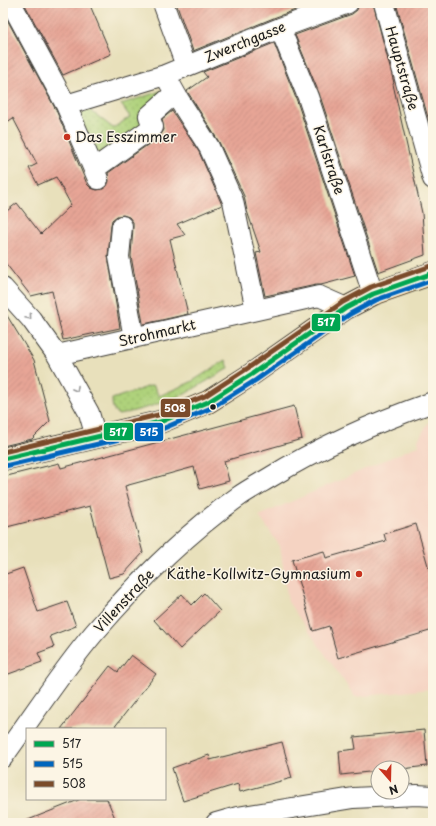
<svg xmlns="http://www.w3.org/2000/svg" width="436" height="826" viewBox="0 0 436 826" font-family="'Playpen Sans',sans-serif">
<defs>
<pattern id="grass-dots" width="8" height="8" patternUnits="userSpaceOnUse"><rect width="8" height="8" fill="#afd27b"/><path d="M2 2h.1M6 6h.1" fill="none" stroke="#96b46a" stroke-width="1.8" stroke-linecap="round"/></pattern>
<pattern id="building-hatch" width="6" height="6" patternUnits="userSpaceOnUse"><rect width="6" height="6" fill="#e7a596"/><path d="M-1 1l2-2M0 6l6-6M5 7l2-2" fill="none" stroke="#c68d81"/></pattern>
</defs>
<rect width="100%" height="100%" fill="#fcf5e5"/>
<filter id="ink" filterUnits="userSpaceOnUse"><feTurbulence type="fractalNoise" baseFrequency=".025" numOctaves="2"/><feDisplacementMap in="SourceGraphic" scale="8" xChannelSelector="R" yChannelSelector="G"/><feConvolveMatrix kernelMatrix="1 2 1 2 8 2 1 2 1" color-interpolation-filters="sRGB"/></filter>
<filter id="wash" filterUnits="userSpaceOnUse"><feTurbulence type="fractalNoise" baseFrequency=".012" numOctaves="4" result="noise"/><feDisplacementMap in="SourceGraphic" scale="16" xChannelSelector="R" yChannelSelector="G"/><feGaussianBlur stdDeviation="0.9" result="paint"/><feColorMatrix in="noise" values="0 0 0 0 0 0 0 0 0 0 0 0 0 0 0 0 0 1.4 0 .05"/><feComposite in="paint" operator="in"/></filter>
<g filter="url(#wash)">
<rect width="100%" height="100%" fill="#e8e0bb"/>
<!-- built -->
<path fill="#f5d3c2" d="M433,418V694L431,689L355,697L288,602L280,546L259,516L419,445L418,440L427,425Z"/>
<!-- grass -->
<path fill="url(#grass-dots)" stroke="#66774c" d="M161,91L164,99L150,125L95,164L73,116L90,110L113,128L130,117L121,104Z
M226,360L229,368L185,394L149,407L119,415C113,412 112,406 112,399L153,385L159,396L191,382Z"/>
<g id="blocks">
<!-- building -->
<path fill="url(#building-hatch)" d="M24,3H89L111,54L63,75Z
M176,3H315L276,17L193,51Z
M359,3H373L394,83L393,84L422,213L425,255L378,272L319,93L295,35L352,14L357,10Z
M396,3H433V122L430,123L427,114Z
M3,12L56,110L87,184L91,188L97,190L103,189L107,186L109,181L108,173L160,136L164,130L162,119L172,111L199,152L222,205L177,224L185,235L170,239L188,314L144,324L143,323L131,256L133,227V222L129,217L123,215L117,216L112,220L111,225L108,256L120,328L63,340L52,291L31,296L3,260V214L17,203L41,234L71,205L56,177L38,185L29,168L37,164L13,118L3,125Z
M274,43L297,101L355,276L321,285H316L265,296L256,253L261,252L247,211L244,196L219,142L187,91L207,77L203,72Z
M3,309L34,360L50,421L32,439L3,446Z
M294,406L302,439L224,461L229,481L200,489L194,467L125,486L143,553L124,574L109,578L90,506L3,528V477L59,463L61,468Z
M416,524L433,583V630L338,658L329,626L313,631L292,560L324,551L326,558L386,541L384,534Z
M23,568L38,612L67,602L76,626L50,636L54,647L38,653L42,662L3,676V575Z
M204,593L220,611L180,649L154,620L182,594L192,605Z
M131,655L156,674L113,729H61L110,666L118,672Z
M424,730L427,766L402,769L378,768V771L341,775L339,751L356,749L354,737Z
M282,742L292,778L240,792L238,784L183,801L172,768L209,755L210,760Z
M81,799H107L117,823H23V822Z"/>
</g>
</g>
<g filter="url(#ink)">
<use href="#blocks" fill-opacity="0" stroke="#3b3934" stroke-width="1"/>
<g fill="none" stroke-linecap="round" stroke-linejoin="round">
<defs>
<path id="street" d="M11,3L66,105L98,179
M163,3L186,66
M384,3L433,179
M280,28L308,97L373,294
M165,75L179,100L209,147L233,201L256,310
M66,105L165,75L280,28L348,3
M94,169L153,127L149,116L175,93
M122,226L119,257L134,338
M3,288L31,319L57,355L89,413L96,437
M57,355L319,296L346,308
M3,757C33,716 61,672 94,633C137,583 184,535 238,497C248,490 259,484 269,478C321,446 376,422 433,402
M216,823L237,817L353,798L417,795L433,796"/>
<path id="primary" d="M3,459L160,422L208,402L252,374L346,308L373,294L433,273"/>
</defs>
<!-- street casing -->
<use href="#street" stroke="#3b3934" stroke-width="22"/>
<!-- primary casing -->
<use href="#primary" stroke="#3b3934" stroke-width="24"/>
<!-- street -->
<use href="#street" stroke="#fff" stroke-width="20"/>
<!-- primary -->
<use href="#primary" stroke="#f9bf6d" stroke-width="22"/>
<defs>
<path id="bus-1" d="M3,459L160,422L208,402L252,374L346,308L373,294L433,273"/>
<path id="bus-2" d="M5,466L162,429L211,408L256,380L350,314L376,300L433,280"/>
<path id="bus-3" d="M3,452L158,415L205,396L248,368L343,302L371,287L431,266"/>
</defs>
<!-- bus-1 casing -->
<use href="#bus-1" stroke="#fcf5e5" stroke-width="8"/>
<!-- bus-2 casing -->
<use href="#bus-2" stroke="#fcf5e5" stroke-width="8"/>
<!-- bus-3 casing -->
<use href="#bus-3" stroke="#fcf5e5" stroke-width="8"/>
<!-- bus-1 -->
<use href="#bus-1" stroke="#00a651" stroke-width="5"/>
<!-- bus-2 -->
<use href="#bus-2" stroke="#0065bd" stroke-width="5"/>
<!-- bus-3 -->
<use href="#bus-3" stroke="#7a4b2a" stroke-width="5"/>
</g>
<!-- one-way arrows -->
<defs><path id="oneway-chevron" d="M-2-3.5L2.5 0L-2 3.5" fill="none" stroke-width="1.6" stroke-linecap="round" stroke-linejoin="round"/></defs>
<g stroke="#999">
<use href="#oneway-chevron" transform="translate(29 317) rotate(50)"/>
<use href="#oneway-chevron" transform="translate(76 389) rotate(61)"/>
</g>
</g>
<!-- markers -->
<g fill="#c8321e" stroke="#fcf5e5" stroke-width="1.5">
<circle cx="67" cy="137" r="4"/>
<circle cx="359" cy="574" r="4"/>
</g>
<circle fill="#1c1c1c" stroke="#fcf5e5" stroke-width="1.5" cx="213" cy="407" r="3.5"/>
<g text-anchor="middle" stroke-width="3" stroke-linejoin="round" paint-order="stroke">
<!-- street labels -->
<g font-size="14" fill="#1c1c1c" stroke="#fcf5e5">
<text transform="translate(245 42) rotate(-22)" y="5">Zwerchgasse</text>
<text transform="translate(402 68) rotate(74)" y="5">Hauptstraße</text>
<text transform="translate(329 160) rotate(72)" y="5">Karlstraße</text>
<text transform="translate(157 333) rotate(-13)" y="5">Strohmarkt</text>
<text transform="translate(124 601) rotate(-47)" y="5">Villenstraße</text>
</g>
<!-- poi labels -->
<g font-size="14" fill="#1c1c1c" stroke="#fcf5e5" text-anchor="start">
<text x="75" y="142">Das Esszimmer</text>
<text x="351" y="579" text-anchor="end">Käthe-Kollwitz-Gymnasium</text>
</g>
</g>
<g stroke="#fcf5e5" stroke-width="1.5">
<rect x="311" y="313" width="30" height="19" rx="4" fill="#00a651"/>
<rect x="160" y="398" width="31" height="20" rx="4" fill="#7a4b2a"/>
<rect x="103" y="422" width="31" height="19" rx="4" fill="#00a651"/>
<rect x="134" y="422" width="30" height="20" rx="4" fill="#0065bd"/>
</g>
<g font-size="11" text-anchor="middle" font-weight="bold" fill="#fff">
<text x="326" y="326">517</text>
<text x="175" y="412">508</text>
<text x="118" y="436">517</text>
<text x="149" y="436">515</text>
</g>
<!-- margin -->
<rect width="436" height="826" fill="none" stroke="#fcf5e5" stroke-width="16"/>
<!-- legend -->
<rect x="26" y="728" width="140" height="72" fill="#fcf5e5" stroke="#a29e95"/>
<rect x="34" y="741" width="20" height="6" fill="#00a651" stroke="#a29e95"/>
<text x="62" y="748" font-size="12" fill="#1c1c1c">517</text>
<rect x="34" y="761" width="20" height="6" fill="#0065bd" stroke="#a29e95"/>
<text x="62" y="768" font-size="12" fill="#1c1c1c">515</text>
<rect x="34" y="781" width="20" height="6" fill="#7a4b2a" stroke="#a29e95"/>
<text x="62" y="788" font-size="12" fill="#1c1c1c">508</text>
<!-- north arrow -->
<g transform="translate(390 780) rotate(160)"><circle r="19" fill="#fcf5e5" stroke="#a29e95"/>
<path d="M0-3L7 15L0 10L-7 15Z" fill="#c8321e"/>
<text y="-6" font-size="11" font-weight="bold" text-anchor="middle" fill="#1c1c1c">N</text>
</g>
</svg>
